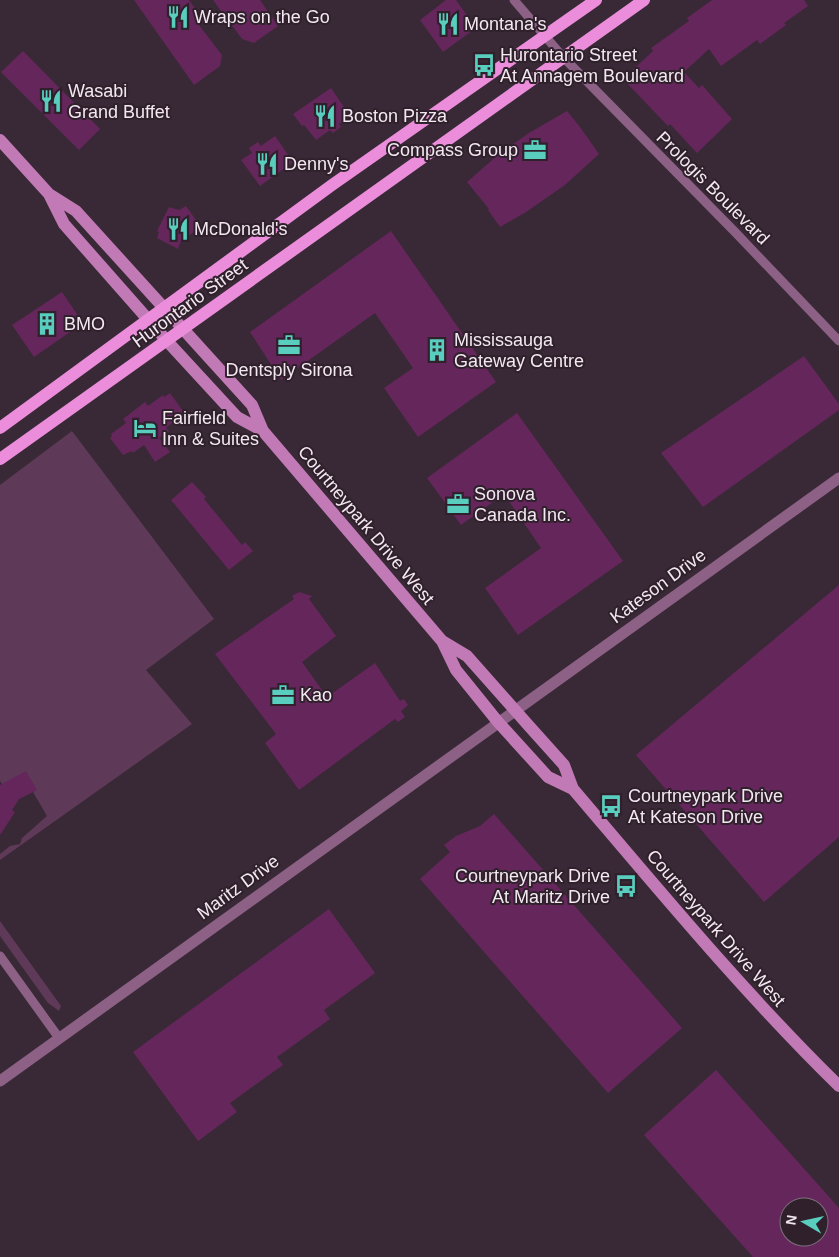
<svg xmlns="http://www.w3.org/2000/svg" width="839" height="1257" viewBox="0 0 839 1257" font-family="Arial,sans-serif">
<rect width="100%" height="100%" fill="#392936"/>
<!-- green -->
<path fill="#5e3958" d="M72,431L214,619L146,670L192,724L0,860V854L10,846L20,844L22,838L47,816L33,792L36,790L2,784L0,781V485Z
M0,921L61,1006L59,1011L48,1003L0,936Z"/>
<!-- building -->
<path fill="#65265c" fill-rule="evenodd" d="M134,0H189L204,21L199,25L222,55L220,66L194,85Z
M213,0H260L278,26L254,43L242,39Z
M446,0H456L476,28L443,52L420,20Z
M712,0H804L808,6L784,23L786,25L760,44L757,40L721,66L709,49L684,72L699,88L702,85L732,119L697,153L670,124L668,126L623,79L653,51L651,48L689,21L687,18Z
M23,51L100,129L79,150L1,72Z
M331,88L350,116L339,124L341,127L333,133L330,130L316,140L304,125L302,126L293,114Z
M567,111L580,127L599,154L565,185L526,212L500,227L488,210L489,209L467,182L499,154L529,133Z
M275,136L293,162L260,186L241,160L252,153L249,148L258,142L261,146Z
M186,206L201,227L181,241L178,249L157,238L159,232L157,231L169,207L179,210Z
M391,231L496,382L418,437L384,388L413,368L375,313L281,380L250,332Z
M62,292L83,323L34,357L12,325Z
M804,356L839,404V410L703,507L661,453Z
M170,393L183,411L172,420L173,422L166,428L169,431L159,438L170,452L155,462L144,445L133,453L132,451L123,455L110,438L112,436L111,434L126,423L123,419L145,402L148,406L163,395L164,397Z
M517,413L623,561L518,635L485,588L541,548L504,494L461,525L427,478Z
M192,482L206,497L204,499L242,545L245,542L253,551L229,570L171,500Z
M839,585V837L764,902L636,755Z
M299,592L312,596L309,599L336,636L302,662L327,697L375,663L400,701L404,699L408,705L401,711L405,717L398,722L395,719L299,790L265,743L276,734L215,654L294,599L292,596Z
M26,771L37,790L19,799L12,810L15,812L0,835V785Z
M494,814L682,1028L608,1093L420,879L450,852L444,845L456,836L480,826Z
M329,909L375,973L324,1010L330,1019L277,1057L283,1065L230,1103L237,1112L198,1141L133,1052Z
M716,1070L839,1208V1257H753L644,1135ZM789,1207H819V1237H789Z"/>
<g fill="none" stroke-linecap="round" stroke-linejoin="round">
<!-- minor -->
<path stroke="#8d6085" stroke-width="9" d="M514,0L563,57L735,232L839,341
M0,956L59,1038"/>
<!-- tertiary -->
<path stroke="#8d6085" stroke-width="11" d="M0,1081L839,478"/>
<!-- secondary -->
<path stroke="#c27ab6" stroke-width="12" d="M0,140L49,194L64,224L167,341L237,417L263,431
M49,194L76,211L252,405L263,431L442,641L456,670L498,722L548,777L573,789
M442,641L467,656L529,726L564,765L573,789C659,890 744,993 839,1086"/>
<!-- primary -->
<path stroke="#eb8ddb" stroke-width="12" d="M0,428L332,185L596,0
M0,459L644,0"/>
</g>
<!-- icons -->
<defs>
<symbol id="restaurant-bare" viewBox="-9 -9 18 18"><path d="M-5-6h1v4h1v-4h1v4h1v-4h1v5L-1.5 .5V6h-2V.5L-5-1ZM5-6V6H3V1.5H1.5Q1.5-4 5-6Z" fill="#59cebe" stroke="#2f202c" stroke-width="2.5" paint-order="stroke"/></symbol>
<symbol id="bus-bare" viewBox="-9 -9 18 18"><path d="M-5-6H5V4H4V6H2V4H-2V6H-4V4H-5ZM-3.5-4V0h7V-4ZM-3.5 1.2v1.5H-2V1.2ZM2 1.2v1.5H3.5V1.2Z" fill="#59cebe" stroke="#2f202c" stroke-width="2.5" paint-order="stroke"/></symbol>
<symbol id="office-bare" viewBox="-9 -9 18 18"><path d="M-6-3h4V-5.5h4V-3h4V5H-6ZM-1-4.5V-3h2v-1.5ZM-6 0V1H6V0Z" fill="#59cebe" stroke="#2f202c" stroke-width="2.5" paint-order="stroke"/></symbol>
<symbol id="building-bare" viewBox="-9 -9 18 18"><path d="M-4-6H4V6H1V3H-1V6H-4ZM-2.5-4.3h1.7v1.8h-1.7ZM.8-4.3h1.7v1.8H.8ZM-2.5-1h1.7V.8h-1.7ZM.8-1h1.7V.8H.8Z" fill="#59cebe" stroke="#2f202c" stroke-width="2.5" paint-order="stroke"/></symbol>
<symbol id="hotel-bare" viewBox="-9 -9 18 18"><path d="M-6-4.5h1.5V1H6V5H4.5V3h-9V5H-6ZM-4 0a1.8 1.8 0 1 1 3.6 0ZM.5 0V-2.5h3Q6-2.5 6 0Z" fill="#59cebe" stroke="#2f202c" stroke-width="2.5" paint-order="stroke"/></symbol>
</defs>
<g fill-rule="evenodd">
<use href="#restaurant-bare" x="162" y="1" width="32" height="32"/>
<use href="#restaurant-bare" x="432" y="8" width="32" height="32"/>
<use href="#bus-bare" x="468" y="49" width="32" height="32"/>
<use href="#restaurant-bare" x="35" y="85" width="32" height="32"/>
<use href="#restaurant-bare" x="309" y="100" width="32" height="32"/>
<use href="#office-bare" x="519" y="134" width="32" height="32"/>
<use href="#restaurant-bare" x="251" y="148" width="32" height="32"/>
<use href="#restaurant-bare" x="162" y="213" width="32" height="32"/>
<use href="#building-bare" x="31" y="308" width="32" height="32"/>
<use href="#office-bare" x="273" y="329" width="32" height="32"/>
<use href="#building-bare" x="421" y="334" width="32" height="32"/>
<use href="#hotel-bare" x="129" y="412" width="32" height="32"/>
<use href="#office-bare" x="442" y="488" width="32" height="32"/>
<use href="#office-bare" x="267" y="679" width="32" height="32"/>
<use href="#bus-bare" x="595" y="790" width="32" height="32"/>
<use href="#bus-bare" x="610" y="870" width="32" height="32"/>
</g>
<g text-anchor="middle" stroke-width="4" stroke-linejoin="round" paint-order="stroke">
<!-- poi labels -->
<g font-size="18" fill="#f3e8f1" stroke="#2f202c" text-anchor="start">
<text x="194" y="23">Wraps on the Go</text>
<text x="464" y="30">Montana's</text>
<text x="500" y="61">Hurontario Street<tspan x="500" dy="21">At Annagem Boulevard</tspan></text>
<text x="68" y="97">Wasabi<tspan x="68" dy="21">Grand Buffet</tspan></text>
<text x="342" y="122">Boston Pizza</text>
<text x="518" y="156" text-anchor="end">Compass Group</text>
<text x="284" y="170">Denny's</text>
<text x="194" y="235">McDonald's</text>
<text x="64" y="330">BMO</text>
<text x="454" y="346">Mississauga<tspan x="454" dy="21">Gateway Centre</tspan></text>
<text x="289" y="376" text-anchor="middle">Dentsply Sirona</text>
<text x="162" y="424">Fairfield<tspan x="162" dy="21">Inn &amp; Suites</tspan></text>
<text x="474" y="500">Sonova<tspan x="474" dy="21">Canada Inc.</tspan></text>
<text x="300" y="701">Kao</text>
<text x="628" y="802">Courtneypark Drive<tspan x="628" dy="21">At Kateson Drive</tspan></text>
<text x="610" y="882" text-anchor="end">Courtneypark Drive<tspan x="610" dy="21">At Maritz Drive</tspan></text>
</g>
<!-- street labels -->
<g font-size="18" fill="#f3e8f1" stroke="#2f202c">
<text transform="translate(713 188) rotate(45)" y="6">Prologis Boulevard</text>
<text transform="translate(190 303) rotate(-36)" y="6">Hurontario Street</text>
<text transform="translate(366 525) rotate(50)" y="6">Courtneypark Drive West</text>
<text transform="translate(658 586) rotate(-36)" y="6">Kateson Drive</text>
<text transform="translate(238 887) rotate(-36)" y="6">Maritz Drive</text>
<text transform="translate(716 928) rotate(49)" y="6">Courtneypark Drive West</text>
</g>
</g>
<!-- north arrow -->
<g transform="translate(804 1222) rotate(279)"><circle r="24" fill="#2f202c" stroke="#7d707b"/>
<path d="M0-4L9 19L0 12L-9 19Z" fill="#59cebe"/>
<text y="-8" font-size="14" font-weight="bold" text-anchor="middle" fill="#f3e8f1">N</text>
</g>
</svg>
